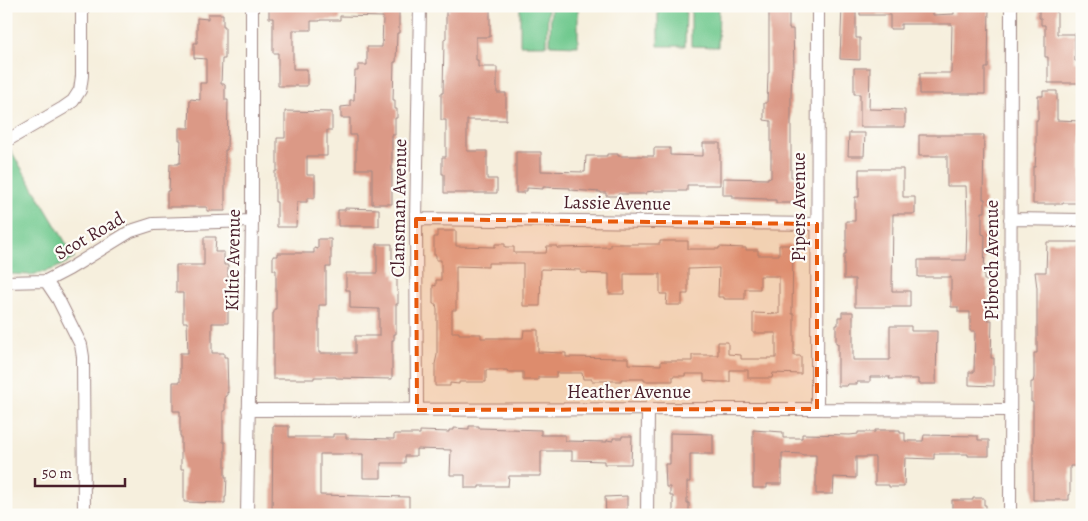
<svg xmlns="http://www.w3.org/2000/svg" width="1088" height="521" viewBox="0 0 1088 521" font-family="Alegreya,serif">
<rect width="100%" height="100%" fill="#fdfcf7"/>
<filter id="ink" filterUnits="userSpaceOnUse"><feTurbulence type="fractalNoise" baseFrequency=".02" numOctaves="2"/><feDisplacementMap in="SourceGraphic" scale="10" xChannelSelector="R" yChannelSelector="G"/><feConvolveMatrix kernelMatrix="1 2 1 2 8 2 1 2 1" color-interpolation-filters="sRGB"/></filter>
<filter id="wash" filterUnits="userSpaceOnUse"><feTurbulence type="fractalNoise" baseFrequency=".0096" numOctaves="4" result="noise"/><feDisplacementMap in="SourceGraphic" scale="20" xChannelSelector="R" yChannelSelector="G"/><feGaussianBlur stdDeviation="1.12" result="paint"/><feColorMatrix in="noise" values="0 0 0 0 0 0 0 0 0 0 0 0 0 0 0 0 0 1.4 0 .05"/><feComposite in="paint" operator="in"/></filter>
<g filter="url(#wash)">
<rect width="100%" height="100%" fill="#f6efdd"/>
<!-- green -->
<path fill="#71c98f" stroke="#5e745d" d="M520,6H548L547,45H520Z
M551,6H578V46L550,45Z
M658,6H686L685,46H658Z
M691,6H719L718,47L691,46Z
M10,149L75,258L54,269L32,275L6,274V152Z"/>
<g id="blocks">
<!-- building -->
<path fill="#db9986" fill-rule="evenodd" d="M269,6H399V33H397L396,62H394L393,100H395V109H397V118H395V135H392V204H372V169H356V135H350V118H341V107L350,106V100H354L355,71H358V65H367V47H382L383,17L340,16V20H320V21H311V30H293V69H307V86H278V53H273V18H269Z
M449,6H490V37H476V60H478V67H497V93H506V120H467V151H487V179H497V193H444V174H442V157H446V120H441V93H443L444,39H446V11H449Z
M769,6H789V29H793L794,67H792L791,94V177H796L797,203H776V200H767V199L739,198H733V195H723V178L768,179V177L771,178V121L764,120V103H767L768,73H769Z
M842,6H856V38H860V60L840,59Z
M860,6H933V15L954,14V6H989L988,68H985V94H920V73H951L952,24H901V29H890V15H860Z
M1044,6H1057V34H1075V61H1082V83H1048V57H1045V25H1041V18H1039V8H1044Z
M208,14H223V26H225V59H222L221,84H225V100H228L227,150H225V211H207V207H167V191H169L170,164H178V163H180L181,140H179V128H189L190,99L200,100V83H206V59L194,58V43H197V18L208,19Z
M854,68H870L869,109L905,110V127H860V94H854Z
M1043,91H1057V120L1081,121V203H1063V204H1033V167H1035L1036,153V120H1038V96H1043Z
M285,111L332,112V130H327V156H307V175H315V198H307V202H297L296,227H277V202H275V171H277V138H285Z
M849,133H865L864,156H848Z
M919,135H984L983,199H985V212H982V234L985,235L984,280H987V288H988V320H992L991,358H994V386L969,385V372H974L975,331H970V312H958V307H951V277H918V260H966L967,219L966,186H947V156H919Z
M703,143H720V185H687V191H653L646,192V194H618V196H606V193H601V192L570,190V188L543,187V189L527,188V191H524V193H516V152H541V171L585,172L586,156H607V154H618V156H654V148H670V155L703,156Z
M859,169H903V197H915V214H893L892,291H910V307H855V279H844V254H846V221H855V197H859Z
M345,208L379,209V226H338V210H345Z
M437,231H456V246L495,247V244H505V247H514V253H546L547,246H557V248L610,247V244H660V241H688V249H719V247L746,248V250H758V255H779V245H793L792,314H794V356H801V374L773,373L772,378H748V370H730V382H718L704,381V374H685V376H673V381H644V379H621V381H592V379H583L582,373H556V377H538V380H523V372H508L507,370H486V382H459V384L450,383V386H435V364L437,355V310L436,304H433V285L436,286V280H441V260H436V255H434V237H437ZM488,263H523V306H540L541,269L581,270V273L609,274V294H624V274H660V294H667L666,305H682V294H688V269L719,268L718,297H724V299H745V289H760V276H779V314L753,313V333H776V358H768V359H741V355L728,354V342H718V355H692V361H661V365L628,364V358L566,357V353L538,352V330H524L523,338H481V334H459V332H452V310H456V266L488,267Z
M204,237H216L215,252H224V265H228V323H212V353H224V357H227L228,393L227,392V396H225V411H223V442H225V477H227L226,497H225V503L184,502V469H181V436H180V411H173V382H180V353H188L187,322H183V293H176V265H204Z
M318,239H331V267H326V305H319V353H355V336H379V309L350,308V290H346V273H377V244H392V274H395V279H397V292H398V304H396V334H394V340H392V379L336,378V377H314V379H273V313H274V309H276V270H273V256H278V253H314V248L318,249Z
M1047,242H1082V466H1070V495H1069V500H1033V402H1031V382H1033L1034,378V353H1037V288L1035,272H1046Z
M842,312H853V360H890V326H911V331H937L936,384H918V379H889L890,377H870V382H857V384H848L847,386H838V343H836V325H838V317H842Z
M273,426H289V437H333V434H346V438L394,439V434H420V431L449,432V430H454V428L469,429V426H479V428L541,430V435H565V441L607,442V440L613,441V438H622V436H632L631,464H604V461L572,460V451H541V476H509L508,486H479V488H465V475H450L451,450L416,449V456H405V463H381V478H363V454H320V495L409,497V515H272Z
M753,430L783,432V438H802V434L850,435L858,434V432H875V430H900V433H905V441H923L924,435L978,436V440H989V456H968V454H934V459L905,458L904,487H889V485H875V457H856V478L834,477L833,494H816V455H802V454L782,453V484H767V488H753Z
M670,433L713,434V454H690V482H687V503H689V515H673V496H670V487H666L665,464H670Z
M627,496V515H606L605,497Z
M973,498H984V505H986V515H952V500H973Z"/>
</g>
</g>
<g filter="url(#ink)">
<use href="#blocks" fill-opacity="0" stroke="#a08784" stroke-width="1"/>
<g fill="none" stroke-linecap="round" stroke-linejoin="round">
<defs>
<path id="street" d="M6,141L63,108L73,101L80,90L82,76V6
M416,219L817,224
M1010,219L1082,220
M46,281L58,299L81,345L83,357L84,515
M6,282L46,281L69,269L131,231L153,224L252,221
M817,409L818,6
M248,410L817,409L1009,410
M417,410L416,219L420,6
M247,515L252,221V6
M647,515L648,410
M1010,515L1011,6"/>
</defs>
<!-- street casing -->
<use href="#street" stroke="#a08784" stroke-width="14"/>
<!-- street -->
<use href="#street" stroke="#fff" stroke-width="12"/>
</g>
</g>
<!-- marked area -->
<path fill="#e8590c" fill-opacity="0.2" stroke="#e8590c" stroke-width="4" stroke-dasharray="10 6" stroke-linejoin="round" d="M416,219L817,224V409L417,410Z"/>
<g text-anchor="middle" stroke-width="4.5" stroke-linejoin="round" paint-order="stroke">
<!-- street labels -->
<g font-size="19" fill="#4a1f2b" stroke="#fdfcf7">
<text transform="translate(617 202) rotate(1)" y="7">Lassie Avenue</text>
<text transform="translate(798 207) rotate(-90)" y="7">Pipers Avenue</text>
<text transform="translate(398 208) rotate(-89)" y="7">Clansman Avenue</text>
<text transform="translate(89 235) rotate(-30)" y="7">Scot Road</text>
<text transform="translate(232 260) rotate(-89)" y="7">Kiltie Avenue</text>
<text transform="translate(991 260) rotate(-90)" y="7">Pibroch Avenue</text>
<text x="629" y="398">Heather Avenue</text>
</g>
</g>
<!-- margin -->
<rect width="1088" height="521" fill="none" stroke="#fdfcf7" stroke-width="25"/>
<!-- scale -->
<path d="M35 478v8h90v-8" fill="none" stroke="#4a1f2b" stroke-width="2.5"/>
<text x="42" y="478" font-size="15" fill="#4a1f2b" stroke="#fdfcf7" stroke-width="4" paint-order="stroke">50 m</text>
</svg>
